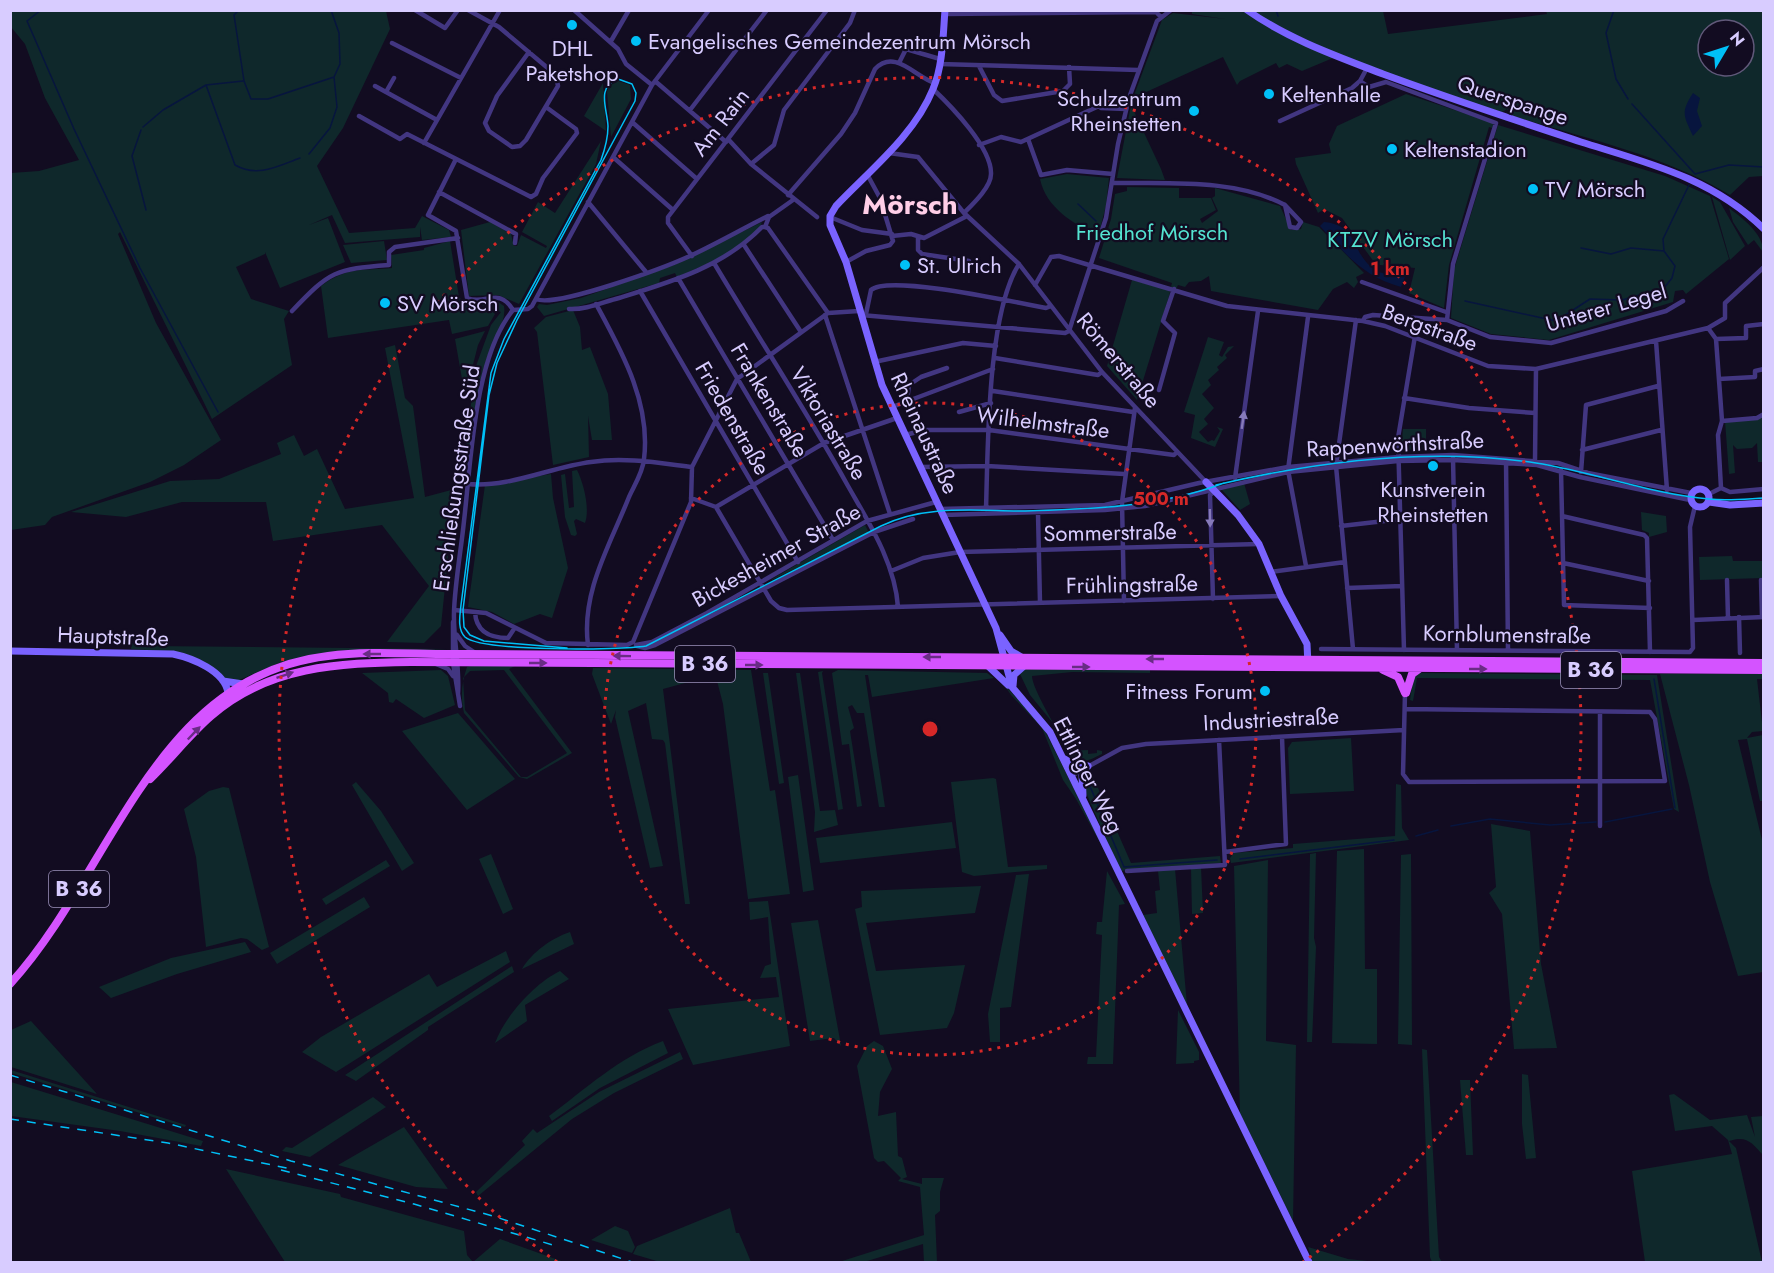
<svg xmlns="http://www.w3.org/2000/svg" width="1774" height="1273" viewBox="0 0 1774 1273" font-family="Jost,sans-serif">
<rect width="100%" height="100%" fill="#120c21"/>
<!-- green -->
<path fill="#0f282b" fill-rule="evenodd" d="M10,11H386L390,29L343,128L317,166L349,233L415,228L422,216L449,230L451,237L422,240L420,227V237L345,243L332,215L309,225L328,218L345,262L280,288L265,252V254L236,267L251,299L289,311L284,319L292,365L212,419L120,232L118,234L156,323L221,440L184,465L150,482L52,517L45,525L11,530V173L39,171L79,160L45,98L25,44L11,27Z
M1192,11H1242L1333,58L1302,71L1287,64L1279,68L1276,63L1240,81L1237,85L1223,57L1133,98L1162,20L1173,13L1225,19L1192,14Z
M1252,11H1383L1388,34L1547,14L1546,11H1763V176L1749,177L1730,195C1664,155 1583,138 1510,115L1507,109L1502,112C1417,84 1330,57 1252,11ZM1708,30H1744V66H1708Z
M618,81L630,85L631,99L611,137L607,92L609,86Z
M603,83L606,131L584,116Z
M1406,94L1494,123L1492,128L1489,127L1449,265L1444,308L1409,293L1415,268L1380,265L1374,262L1342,218L1324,209L1318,213L1296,164L1295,158L1331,153L1329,144L1337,126Z
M1131,105L1161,169L1165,180L1117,178Z
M1498,125L1665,176L1710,196L1729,259L1686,294L1683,290L1675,291L1673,302L1549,340L1491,334L1451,318L1454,270Z
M601,141L596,164L519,304L498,295L469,296L461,230L490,222L511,234L514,246H517L521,235L546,248L547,246L522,232L538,202L555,213Z
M1067,174L1109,178L1106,206L1098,236C1074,224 1046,208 1040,179Z
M1127,187L1179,188V198H1211L1216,210L1200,219L1202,223L1218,211L1212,198L1215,196V188L1280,206L1291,230L1301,229L1303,222L1319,227L1364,273L1356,277L1358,282L1354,288L1347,282L1333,289L1318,310L1211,291L1209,276L1201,281L1189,282L1185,287L1178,285L1176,289L1171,287L1172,283L1099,258L1111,219L1115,194L1127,191Z
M1712,197L1720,202L1745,246L1730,260Z
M1729,208C1742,218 1764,234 1763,252L1754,240L1748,245L1733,222Z
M762,222C755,244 699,268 677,277L675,273L660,278L659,283L544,316L537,307L539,304L547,305L581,298L674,265Z
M384,241L387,260L351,263L343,245Z
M450,241L459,297L466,304L493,312L495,314L488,326L452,334L449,320L328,338L321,286C348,266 364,271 392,268L391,255L424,250V248Z
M1132,280L1169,290L1170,293L1137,400L1107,366Z
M498,302L504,306C507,323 492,340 487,358C474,394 472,435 466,474L462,473L476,366L491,325L501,312L479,304Z
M573,310L580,327L582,350L590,347L608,394L612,440H592L588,416L589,457L553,465L537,332L534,328L546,317Z
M485,331L478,345L465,396L455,339Z
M1208,337L1224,342L1219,355L1222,357L1228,347L1234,346L1225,355L1227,358L1217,367L1219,370L1208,380L1211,385L1202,394L1214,408L1204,419L1208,424L1199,432L1208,442L1212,440L1214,441L1220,431L1217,427L1223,429L1215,447L1191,438L1195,415L1184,412Z
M395,345L405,398L413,406L425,497L455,489L441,626L424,643L387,642L429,586L382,525L273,541L266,502H182L126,517L71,512L170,481L219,479L281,454L277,443L294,435L304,456L317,449L345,509L414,498L385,348Z
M1763,418V462H1758L1757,443L1752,448L1737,449L1733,445L1735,473L1729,474L1725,421Z
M1403,429H1426V449L1401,450Z
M577,470C584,484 590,509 585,523L576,519L574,521L577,534L575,536L571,535L565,517L561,475L565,474L569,508L574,507L572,471Z
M551,474L553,498L568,568L552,618L540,614L514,624L492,612L468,607L485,485Z
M1244,483L1250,504L1240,510L1222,490Z
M1641,512L1666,516L1667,532L1649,537V533L1642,530Z
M865,525L869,533L772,580V579Z
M1732,556L1733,561H1763V578L1700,580L1699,557Z
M132,643L148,646L447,649L317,655L279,663L239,680L231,681L176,652L131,649Z
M470,666H515L509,669L572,753L527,779L519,777L464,713C460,696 462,682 467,667ZM504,670L567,753L527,777H521L465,710L463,678L470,671Z
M593,668L751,670L770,791L775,790L790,894L748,899L723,704L716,677L718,674L663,689L690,904H685L665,743L663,740L652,739L646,703L628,711L663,866L650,868L615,717L616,710L611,724L592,674Z
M1024,669L1150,670V673L1072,672L1032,676C1032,689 1061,735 1068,751L1088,750V754L1097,753V750L1102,751V754C1090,760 1079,766 1069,755L1053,723L1030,695L1019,672Z
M441,670L448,676L455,705L424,718L396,699L393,703L389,702L388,693L362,673Z
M838,670L987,673L994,678L872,697L868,675H865L885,807H879L864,713H857L852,705L848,707L854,728L850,731L862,806L857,807L849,744L842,745L832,673Z
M823,671L822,673L843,809L838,810L818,672Z
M763,673H768L784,783L779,784Z
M796,673H800L820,811L835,810L838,825L814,832L815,812Z
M1419,673L1657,675L1679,812L1674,809L1650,680L1417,678L1413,701L1410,700L1413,679Z
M1660,674H1763V679H1757L1763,731L1752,732L1747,738L1763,735V801H1760L1747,739L1738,740L1763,844V972L1738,976L1710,882L1689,785Z
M1002,682L1043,727L1109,859L1076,799L1063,780L1042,728L1011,695Z
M458,713L515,779L467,810L402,731Z
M1351,738L1354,791L1290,794L1288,748L1292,742Z
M1091,772L1131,863L1220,856L1221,863L1120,871L1084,788V782Z
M798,775L814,890L803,892L788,777Z
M993,778L996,779L1008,867L1047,865V869L974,876L962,872L951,782Z
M356,782L381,811L414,863L402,871L352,785Z
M1396,784L1401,785L1402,828L1409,840L1231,863L1230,858L1234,853L1293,848V844L1395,836Z
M223,787L229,788L269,947L262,950L247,939L241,938L206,947L196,857L184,809L209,791Z
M952,822L956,848L820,863L816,838Z
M1491,824L1530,831L1541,964L1557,1048L1514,1049L1502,914L1489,893L1496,887Z
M1364,849L1365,969H1377V1044L1332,1043L1337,851Z
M1316,853L1314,938L1316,947L1312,1042H1307L1310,854Z
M491,854L513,909L503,914L479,859Z
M1411,854L1412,1045L1398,1044L1401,855Z
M386,860L390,866L326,905L322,899Z
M1268,860L1266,1041L1296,1045L1293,1221L1240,1114L1234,866Z
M1201,867L1203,913L1192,914L1191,868Z
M1175,869L1187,1005L1143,915L1157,913L1155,891L1160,890L1158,871Z
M1107,871L1125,904L1119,905L1113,1064H1087L1088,1057H1096L1102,935L1096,934L1097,922H1102Z
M1029,874L1011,1007L1000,1008V1042H990L988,1014L1016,875Z
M981,886L975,913L866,923L876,971L965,965L954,1013L947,1028L880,1035L855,909L862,907L861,891Z
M364,897L370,907L277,964L270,953Z
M768,901L790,1046L693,1065L668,1009L779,997L776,977L760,978L765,966L771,964L768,917L750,920L749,902Z
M818,920L840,1040L841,1046L834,1038L810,1041L791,923Z
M570,932L574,944L522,969C532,952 552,938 570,932Z
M245,942L251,952L177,974L111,998L99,987L171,958Z
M506,951L510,962L336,1072L302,1052L321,1037L429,974L437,987Z
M512,966L514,972L428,1027V1030L356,1081L345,1075Z
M560,971L569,979L525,1005L527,1021L495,1043C505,1016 535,983 560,971Z
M1178,1010L1199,1052V1060L1194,1061V1063L1176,1064Z
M31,1021L97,1094L11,1067V1030Z
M663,1041L668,1053L600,1088L552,1121L549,1116C587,1088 618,1058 663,1041Z
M874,1041L883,1046L892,1069L880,1092L878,1116L896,1112L898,1156L902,1158L907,1177L902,1179L922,1184V1178H944L940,1192V1211L935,1215L937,1262H924L923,1244L864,1262H839L924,1235L920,1187L898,1181L901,1178L884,1161L878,1162L874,1158L857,1066L867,1046Z
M1422,1049L1427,1050L1439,1257L1442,1262H1432L1430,1257Z
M680,1052L683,1059L614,1093L572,1119L478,1196L476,1192L525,1145L522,1141L533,1129L537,1133L599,1092Z
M11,1070L186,1125L185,1127L11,1073Z
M1522,1074L1528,1075L1536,1158L1526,1159L1522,1124Z
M1460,1080H1470L1473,1155H1466Z
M11,1082L203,1141L201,1146L120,1131L11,1116Z
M1674,1094L1710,1120L1747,1115L1755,1137L1751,1117L1763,1116V1155C1752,1143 1747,1135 1729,1141L1736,1148L1762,1262H1645L1632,1171L1732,1154L1728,1140L1712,1126L1675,1131L1669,1095Z
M373,1097L386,1107L310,1157L282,1151L286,1147L292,1148Z
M404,1127L448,1189L416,1187L338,1165Z
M226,1169L340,1194L341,1197L464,1231L467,1255L473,1262L500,1239L564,1262H285Z
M730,1208L736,1233H739L751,1262H660L633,1254L637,1246Z
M615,1226L628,1231L635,1247L632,1253L591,1240Z
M1308,1247L1348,1259L1377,1262H1313Z"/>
<!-- water -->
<path fill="#07153e" d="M1693,93L1700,98L1697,111L1702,126L1693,136C1684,116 1680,113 1693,93Z
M1324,222C1360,225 1350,255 1377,271C1384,275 1396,275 1405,277L1401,287C1364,277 1345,254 1320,226Z"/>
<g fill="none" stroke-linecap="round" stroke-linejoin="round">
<!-- stream -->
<path stroke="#07153e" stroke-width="1.5" d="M41,10L27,21L74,129L140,268L218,412
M239,10L234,15L244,81L251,99H268L334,77
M1276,10L1278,16
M1614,10L1606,33L1616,79L1628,99
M206,85L235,165C258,178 278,166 300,158
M1632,104L1695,174L1729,165L1764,167
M143,127L163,110L206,85L243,81
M141,130L132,156L146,210
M309,154L330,128L337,107L334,77L340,64L339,33L331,10
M1078,204L1096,221
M1581,248L1611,254L1631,248L1664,251
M1465,301L1556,321L1590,299L1622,300L1664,288L1672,278L1675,266L1664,251L1663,239L1689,185
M1654,679L1675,808
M1089,784L1124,867L1217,860
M1605,822L1672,809
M1451,826L1490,819L1550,825L1596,822
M1416,836L1438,830
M1240,859L1394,840"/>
<!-- street -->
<path stroke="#423681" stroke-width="4.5" d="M415,10L445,28L458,10
M468,10L499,27L556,75L558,86L526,140L520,146L512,147L489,131L485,123L497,96L529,52
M574,10L618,49L626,64L652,85
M945,14L1156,12L1161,17
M611,41L629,10
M392,43L461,78
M899,63L906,49L940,59
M940,64L1138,70
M979,66L994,95L1002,101L1063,91L1070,84L1069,67
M655,81L726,142
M1360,81L1369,87L1386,82L1496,123L1453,264L1447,320
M375,86L437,120
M933,89C951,106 992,148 991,174C991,187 973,204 964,213L1019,264L1102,372L1206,482
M386,92L394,78
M1099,105L1101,108L1126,109
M690,110L767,10
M359,116L400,139L407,134L531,197L536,194L543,178L577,133L576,129L546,107
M1280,121L1352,88L1360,81L1367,68
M632,122L697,179
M728,139L751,164L817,217
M1028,139L1041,175L1067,170L1113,174
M424,143L500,10
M979,145L1001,137L1021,142L1112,100L1129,98
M889,153L918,157L964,213
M613,157L673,210
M456,159L428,215L456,231L467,298C485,306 499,286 513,310
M751,164L774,145L784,110L850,23L855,10
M1112,183C1168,184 1234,178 1285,205L1290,227L1297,228L1301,222L1285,205
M439,192L516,234L515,243
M788,195L841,134L855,113L875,69C895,48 915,77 935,83
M588,202L646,272
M830,217L862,230L892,234
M765,227L768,228L828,313
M892,236L911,234L924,238L967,216
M918,237V250L922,254L969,261
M744,245L801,332
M692,256L668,223V217L827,10
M846,262L866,251L890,245L893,241L880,198L867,174
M714,263C758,337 806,410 848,486C869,523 895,563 898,607
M678,278L833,540
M1362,282L1446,312
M1035,285L1051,257L1059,256L1227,306L1363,321L1385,326L1488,366L1536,369L1708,328L1725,318V303L1764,267
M640,291L798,562
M536,299C556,308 666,267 690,256C716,244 742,229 768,216
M569,309C586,310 603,302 619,298C671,282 723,267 762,227H765L769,217L793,200
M513,310L528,309L532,306L652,85L709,10
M292,311C330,271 335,269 389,265V252L395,247L458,238
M866,314L871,290C889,274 1018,303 1046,308L1051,306
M825,315L890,514
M861,315L1065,333L1069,331L1106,218L1118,144L1129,98L1157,21L1171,10
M1363,321L1365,317L1373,315L1447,320L1490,337L1551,343L1666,311L1683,301
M1708,328L1716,339L1722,421L1718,435L1721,488
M1716,339L1746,338V326L1764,324
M1656,341L1667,490
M995,358L1098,375L1102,372
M874,362L963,343L996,346
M1719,379L1755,377V371L1764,369
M1159,390L1175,333L1163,321L1174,289
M993,391L1133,412
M1404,398L1469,408L1535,413
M907,401L909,385L921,377L947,368
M892,407L993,369
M959,412L991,403
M1722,421L1757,418L1764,414
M905,435L925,430H989L1174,455L1177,452
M1582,450L1661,430
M1453,458L1457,650
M1506,460L1508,650
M1535,460L1536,369
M920,467L987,466L1124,474
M1561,470L1564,605L1650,608
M1581,472L1586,405L1658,386
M1235,478L1258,311
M468,484C509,488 551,467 591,462C625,457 659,463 692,467
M1213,493L1210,495L1213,599
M1709,494L1721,488L1730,492L1764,489
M691,498L716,507L824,443L897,418
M716,507L771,601L779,608L787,610L1281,596
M940,509L1105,505L1199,483L1288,467L1398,457L1453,455L1558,463L1588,473L1691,493
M986,509C988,448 987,314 1019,264
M1038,513L1040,603
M943,515L1105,510L1145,506L1288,472L1398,461L1453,460L1537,465L1580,477L1690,500
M1562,516L1644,535L1647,538L1650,652
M1341,526L1402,519
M1563,563L1649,581
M1306,566L1288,470L1308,317
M891,571L923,558L960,552L1259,544
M1270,572L1345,562
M1727,580L1728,618
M1761,580L1762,617
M1347,588L1402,586
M1124,601L1122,502L1135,408
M454,610L486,613L546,643L627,645L633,642
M475,612C476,632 490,638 508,638L514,629
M1739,617L1740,653
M1693,620L1764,617
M453,622V663L460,706
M457,635L465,646L477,654
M633,642L691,502L692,467L737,379L828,313L859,311
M588,645C581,592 610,545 629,497C634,486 643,472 644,459C651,403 622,352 596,304
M636,645L652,642L707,613L867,521L936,502
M637,646L645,648L655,645L874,532L913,519
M1321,649L1690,652L1693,648L1690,527L1695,506
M1353,649L1336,466L1356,320
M1404,650L1398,438L1415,336
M436,664L448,669L453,676
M458,694C460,666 453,639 454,612C455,582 461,551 464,521C471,462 474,357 513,310
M1405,709L1650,712L1655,719L1665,781L1409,782L1403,774L1405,693
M1071,776L1122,748L1146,744L1404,730
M1600,826V712
M1225,852L1286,844L1282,737
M1127,871L1225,865L1219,740"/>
<!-- secondary -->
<path stroke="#7a63ff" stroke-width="7" d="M945,10C943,35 943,66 933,89C914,136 870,170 836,206L830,216V225L846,262L882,385L996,628L1012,687L1050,732L1309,1262
M1247,10C1288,39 1336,56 1383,74C1448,98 1515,120 1581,142C1648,163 1712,178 1764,229
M1206,482L1238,515L1259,544L1281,596L1307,644L1308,665
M1691 498a9 9 0 1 1 18 0a9 9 0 1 1-18 0Z
M1709,502L1730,505L1764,503
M1000,635L1011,651L1023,658
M10,651L173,654C192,658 225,671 228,693
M988,666L1008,685
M223,681L243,684
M1013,686L1014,675L1023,667
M1063,758L1075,765L1088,766
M1083,795L1082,775L1088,766"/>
<!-- primary -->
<path stroke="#d453ff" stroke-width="8" d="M1383,670L1398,677L1405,693
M1406,693L1412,674L1419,669
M150,779C171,759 189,735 211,716C268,666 339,663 411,662L1764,670
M10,984C112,873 154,676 328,656C372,650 419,655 464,654L1764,663"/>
<!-- tram -->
<path stroke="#00c0f7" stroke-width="1.5" d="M1216,485C1318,461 1431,447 1536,463C1594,472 1650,494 1709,499C1727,501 1745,499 1764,498
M567,648L484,641L470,635L464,627L463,610L489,395L497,363L517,320L635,101L636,93L632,84L618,79C596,87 607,108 608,126C608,138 605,149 601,160L504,339L491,373L461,605C460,615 457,629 465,637C482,652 621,650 646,646L881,526C925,504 977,511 1025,511C1092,509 1161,507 1224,483"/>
<!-- rail -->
<path stroke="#00c0f7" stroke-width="1.5" stroke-dasharray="9 8" stroke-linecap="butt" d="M10,1075L291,1161L493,1216L632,1262
M10,1119L168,1143L291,1169
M281,1170L414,1204L553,1245"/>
</g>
<!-- one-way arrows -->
<defs><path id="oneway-solid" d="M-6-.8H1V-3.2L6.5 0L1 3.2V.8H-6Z" transform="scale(1.5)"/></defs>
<g fill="#867aba">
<use href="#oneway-solid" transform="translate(1243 420) rotate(-82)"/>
<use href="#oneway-solid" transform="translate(1210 518) rotate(89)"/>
</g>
<g fill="#692c85">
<use href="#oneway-solid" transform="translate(372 654) rotate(-180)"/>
<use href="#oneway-solid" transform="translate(622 656) rotate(-179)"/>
<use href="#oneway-solid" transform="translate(932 657) rotate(-180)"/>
<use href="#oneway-solid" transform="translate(1155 659) rotate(-180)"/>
<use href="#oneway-solid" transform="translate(538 663)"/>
<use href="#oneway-solid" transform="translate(754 665)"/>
<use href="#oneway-solid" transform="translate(1081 667)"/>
<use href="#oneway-solid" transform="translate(1478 669)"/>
<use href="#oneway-solid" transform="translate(285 675) rotate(-19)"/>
<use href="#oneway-solid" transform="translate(194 733) rotate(-46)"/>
</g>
<!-- distance rings -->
<g fill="none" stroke="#d62828" stroke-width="3" stroke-dasharray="3 6">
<circle cx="930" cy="729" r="326"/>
<path d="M557 1262A651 651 0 1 1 1303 1262"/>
</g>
<!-- markers -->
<g fill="#00c0f7" stroke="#120c21" stroke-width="2">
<circle cx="572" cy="25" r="6"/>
<circle cx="636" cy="41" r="6"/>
<circle cx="1269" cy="94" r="6"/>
<circle cx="1194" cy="111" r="6"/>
<circle cx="1392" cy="149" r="6"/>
<circle cx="1533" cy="189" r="6"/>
<circle cx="905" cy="265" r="6"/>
<circle cx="385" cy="303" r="6"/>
<circle cx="1433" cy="466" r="6"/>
<circle cx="1265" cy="691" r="6"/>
</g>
<g text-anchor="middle" stroke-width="4.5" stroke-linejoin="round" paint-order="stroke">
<!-- shield labels -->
<g fill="#120c21" stroke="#9d92bc" stroke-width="1.5">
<rect x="675" y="646" width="60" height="36" rx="4.5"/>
<rect x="1561" y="652" width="60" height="36" rx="4.5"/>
<rect x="49" y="871" width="60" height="36" rx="4.5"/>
</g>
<g font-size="21" font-weight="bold" fill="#d8ccff">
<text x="705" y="671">B 36</text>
<text x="1591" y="677">B 36</text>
<text x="79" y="896">B 36</text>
</g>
<!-- poi labels -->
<g font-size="22" fill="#d8ccff" stroke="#120c21" text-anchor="start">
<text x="648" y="49">Evangelisches Gemeindezentrum Mörsch</text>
<text x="572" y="56" text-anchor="middle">DHL<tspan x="572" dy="25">Paketshop</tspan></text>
<text x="1281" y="102">Keltenhalle</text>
<text x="1182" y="106" text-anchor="end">Schulzentrum<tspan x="1182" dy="25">Rheinstetten</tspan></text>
<text x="1404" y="157">Keltenstadion</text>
<text x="1545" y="197">TV Mörsch</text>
<text x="917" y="273">St. Ulrich</text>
<text x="397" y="311">SV Mörsch</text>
<text x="1433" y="497" text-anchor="middle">Kunstverein<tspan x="1433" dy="25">Rheinstetten</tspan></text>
<text x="1253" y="699" text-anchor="end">Fitness Forum</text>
</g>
<!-- street labels -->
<g font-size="22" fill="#d8ccff" stroke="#120c21">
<text transform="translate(1513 100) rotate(18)" y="8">Querspange</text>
<text transform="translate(720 122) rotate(-52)" y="8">Am Rain</text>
<text transform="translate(1606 307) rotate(-16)" y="8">Unterer Legel</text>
<text transform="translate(1430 327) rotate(20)" y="8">Bergstraße</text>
<text transform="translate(1119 360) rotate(50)" y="8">Römerstraße</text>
<text transform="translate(770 400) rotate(59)" y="8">Frankenstraße</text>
<text transform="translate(733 418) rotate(60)" y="8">Friedenstraße</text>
<text transform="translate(1043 422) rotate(7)" y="8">Wilhelmstraße</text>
<text transform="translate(829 423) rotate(59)" y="8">Viktoriastraße</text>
<text transform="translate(925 433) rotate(65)" y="8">Rheinaustraße</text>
<text transform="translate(1395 444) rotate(-3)" y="8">Rappenwörthstraße</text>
<text transform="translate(456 478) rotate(-82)" y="8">Erschließungsstraße Süd</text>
<text transform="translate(1110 532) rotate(-1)" y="8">Sommerstraße</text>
<text transform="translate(776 555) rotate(-29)" y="8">Bickesheimer Straße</text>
<text transform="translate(1132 584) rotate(-1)" y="8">Frühlingstraße</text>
<text transform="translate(1507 634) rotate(1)" y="8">Kornblumenstraße</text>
<text transform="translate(113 636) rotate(2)" y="8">Hauptstraße</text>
<text transform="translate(1271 719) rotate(-3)" y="8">Industriestraße</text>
<text transform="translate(1089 775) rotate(63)" y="8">Ettlinger Weg</text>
</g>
<!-- park labels -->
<g font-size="22" fill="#54e3d1" stroke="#120c21">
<text x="1152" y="240">Friedhof Mörsch</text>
<text x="1390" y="247">KTZV Mörsch</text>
</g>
<!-- district labels -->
<g font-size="28" font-weight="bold" fill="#ffcee7" stroke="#120c21">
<text x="910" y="214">Mörsch</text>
</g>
</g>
<circle cx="930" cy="729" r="9" fill="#d62828" stroke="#120c21" stroke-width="3"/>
<g font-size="18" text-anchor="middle" font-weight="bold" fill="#d62828" stroke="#120c21" stroke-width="4.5" stroke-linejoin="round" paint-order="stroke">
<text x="1390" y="275">1 km</text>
<text x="1161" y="505">500 m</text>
</g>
<!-- border -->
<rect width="1774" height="1273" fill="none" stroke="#d8ccff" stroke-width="24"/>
<!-- north arrow -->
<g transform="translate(1726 48) rotate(51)"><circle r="28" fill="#120c21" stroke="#61597a" stroke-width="1.5"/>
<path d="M0-4.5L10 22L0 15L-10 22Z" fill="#00c0f7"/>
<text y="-9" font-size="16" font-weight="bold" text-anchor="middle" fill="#d8ccff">N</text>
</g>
</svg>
